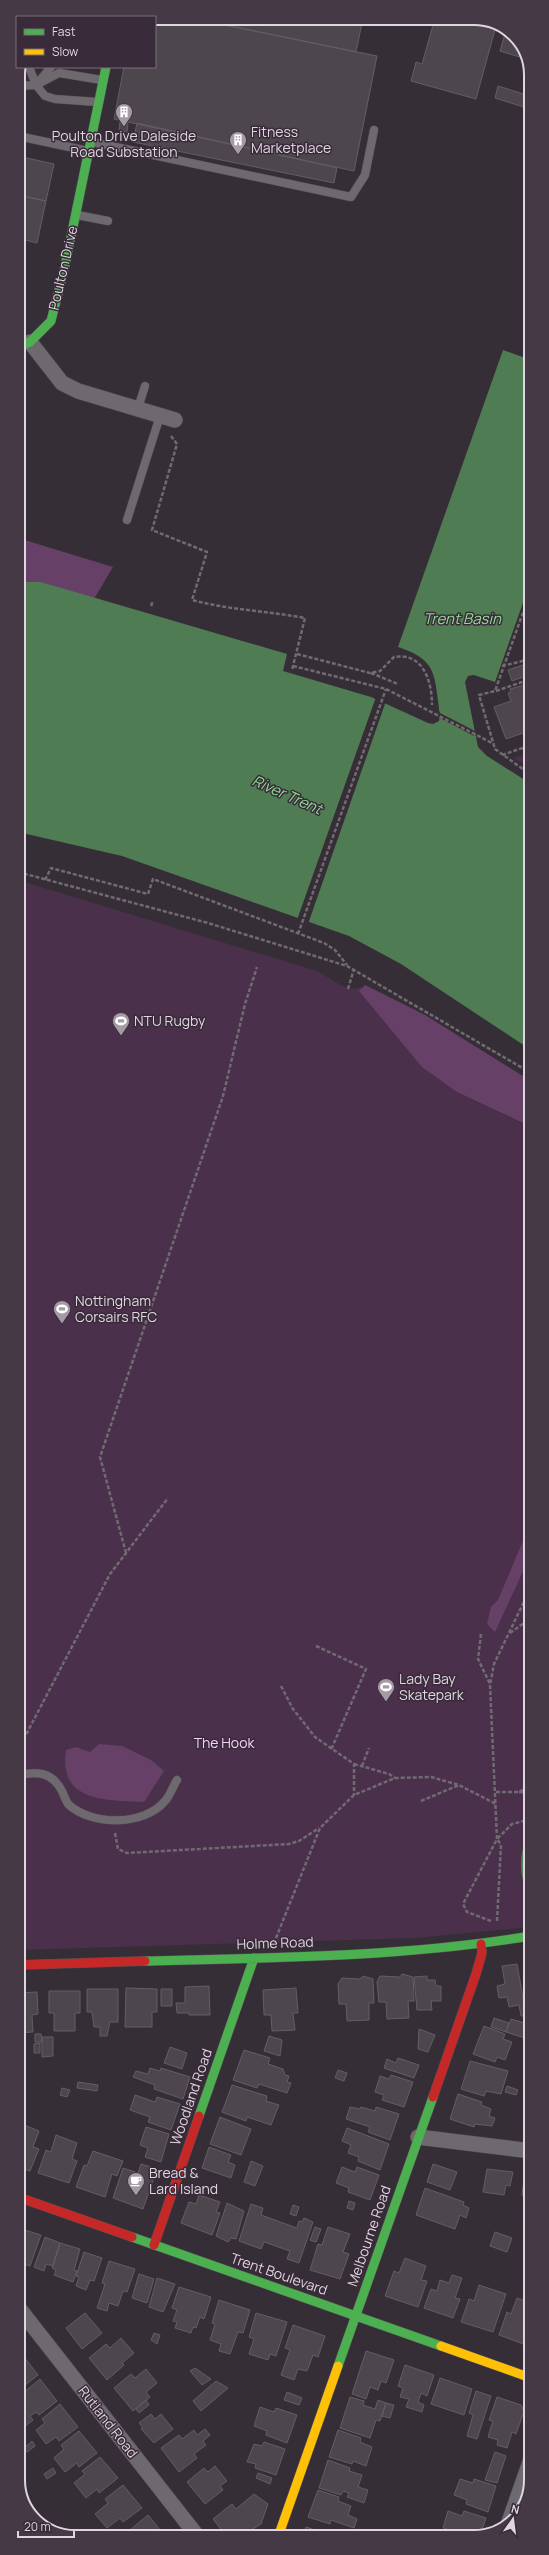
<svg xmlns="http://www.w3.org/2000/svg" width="549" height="2555" viewBox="0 0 549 2555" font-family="Manrope,sans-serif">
<rect width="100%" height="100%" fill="#362e36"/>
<!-- green -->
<path fill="#4a304b" d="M531,752V769L514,758Z
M18,880L317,971C332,979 347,993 363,987L373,1008L457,1092L531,1128V1927L415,1938L18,1950Z"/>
<!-- forest -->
<path fill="#674068" d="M18,538L113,567L94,599L41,582H18Z
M365,985L425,1015L531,1081V1127L457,1092L422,1067L359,991Z
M531,1522V1554L495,1632L487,1624L491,1607L498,1600Z
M99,1744L122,1746L151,1760L164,1771L144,1802C107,1800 58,1803 66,1750L76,1747L90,1752Z"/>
<!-- water -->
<path fill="#4f7c53" d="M503,350L531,360V580L495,682L474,675L468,676L465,682L478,747L487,756L531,784V1050L401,964L349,936L122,856L18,832V582H41L287,654L283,671L371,697L428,723L433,724L439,721L440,714C434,675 438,660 398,647Z
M530,1840H531V1891C520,1887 520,1863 522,1853C522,1849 528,1843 530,1840Z
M21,2492L50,2528L35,2520Z"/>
<!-- pier -->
<path fill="#362e36" d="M376,697L386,701L308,924L297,920Z
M438,712L475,731L474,736L438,717Z"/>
<!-- building -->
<path fill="#4d474d" stroke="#645d64" d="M155,18H191L377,56L354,171L114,119L124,67H155Z
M191,18H363L356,52Z
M435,18H481L496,26L476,99L411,81L416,62L422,64Z
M506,30L514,35L526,59L500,51Z
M498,86L530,96V109L495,98Z
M120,122L128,124L127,132L119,130Z
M137,123L337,168L334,183L133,142Z
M18,156L54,164L46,201L18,195Z
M18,195L46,201L37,243L18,238Z
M529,663L531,674L512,681L508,670Z
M524,685L531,700V735L527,736L526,732L506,739L494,707L511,701L508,693L511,692L510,689Z
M531,1961V1986H529L525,1963Z
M517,1964L526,2015L521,2016L519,2005L509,2007L507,1997L499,1998L497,1986L505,1984L502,1966Z
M402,1974L413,1977L414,2001H408L409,2018L387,2019L386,2002H379L377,1982L380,1976L400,1977Z
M363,1976L373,1979L374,2003H369V2020L347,2021L346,2004H339L338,1984L342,1978L360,1979Z
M427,1976V1980H435L436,1986H441V2001H431L432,2010H417L414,1977Z
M209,1986L210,2015H189V2013H177L176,2003H185V1987Z
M126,1988L157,1989V2012H152V2027H125Z
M296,1988L298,2013H293L295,2030L272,2031L271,2015H264L263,1990Z
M87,1989H118V2022H110L107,2036H100V2027H94L92,2012H87Z
M161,1989H172V2006H161Z
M49,1991H80V2013H75V2031H54V2013H49Z
M37,1992L38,2014L32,2015L33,2032L18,2033V1993Z
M494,2018L509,2023L506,2032L491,2027Z
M511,2019L531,2025V2040L506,2032Z
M484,2026L505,2034L503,2039L512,2042L505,2060L497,2057L495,2062L473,2054Z
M419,2029L435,2035L428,2052L418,2049Z
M35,2034H41L42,2042H35Z
M269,2036L282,2040L280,2056L264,2051Z
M42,2037H53V2056L42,2057Z
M40,2043V2053H34V2044Z
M170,2047L187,2053L182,2069L164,2063Z
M244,2050L270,2058L268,2064L283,2069L285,2075L289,2076L287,2082L291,2083L287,2093L259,2084L257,2088L233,2080Z
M398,2058L419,2065L414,2078L384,2068L387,2059L396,2063Z
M470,2061L508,2071L501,2094L486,2091L484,2096L461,2089Z
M150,2068L160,2071L161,2068L190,2077L183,2099L154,2089L155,2085L133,2077L136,2071L148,2074Z
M338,2070L347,2073L344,2081L335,2078Z
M391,2075L413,2082L404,2107L382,2100L384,2095L375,2092L380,2076L389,2079Z
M78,2082L98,2085L97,2091L77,2088Z
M232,2085L267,2096L266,2101L279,2105L271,2125L247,2117L246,2121L222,2112Z
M507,2086L518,2090L516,2095L505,2092Z
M62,2088L70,2090L67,2097L60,2095Z
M458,2094L482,2102L481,2105L491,2109L489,2116L495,2118L492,2126L475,2124L474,2127L450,2119Z
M135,2095L155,2102L157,2097L180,2104L171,2130L148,2122L150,2117L130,2110Z
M350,2107L360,2109L361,2107L375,2111L376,2107L399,2114L390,2140L368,2132L370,2127L346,2119Z
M527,2112L531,2113V2128L524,2126Z
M220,2117L251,2129L241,2155L210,2144Z
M19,2123L39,2131L33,2147L39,2149L30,2171L18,2167Z
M146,2127L169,2134L161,2162L145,2157L148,2148L140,2145Z
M347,2128L389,2144L380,2170L358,2161L359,2157L348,2153L351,2145L342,2141Z
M56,2135L77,2143L72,2159L77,2161L69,2183L38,2173L46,2150L51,2152Z
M209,2147L231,2155L228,2162L235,2165L231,2178L202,2168Z
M93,2151L123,2161L117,2176L112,2174L105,2197L76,2187L84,2165L87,2166Z
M251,2161L263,2166L255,2186L244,2182Z
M141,2164L157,2169L143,2209L113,2198L123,2168L138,2173Z
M433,2164L457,2172L450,2190L427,2182Z
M342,2167L355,2172L357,2167L379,2175L370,2200L348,2192L349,2188L336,2183Z
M487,2169L513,2172L510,2186L506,2185L504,2195L483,2192Z
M525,2173L531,2174V2213L524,2212L526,2196L522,2195Z
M425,2188L464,2202L463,2205L469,2208L466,2218L460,2215L455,2229L416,2215Z
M199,2195L220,2202L216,2212L220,2213L212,2235L181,2223L189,2202L196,2204Z
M349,2201L355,2203L353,2210L347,2208Z
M227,2203L244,2211L236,2239L231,2238L228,2242L216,2236Z
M251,2204L263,2208L261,2215L297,2228L299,2221L302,2222L304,2218L313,2222L299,2263L287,2259L290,2251L264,2242L261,2249L239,2241Z
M293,2205L299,2207L296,2216L290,2214Z
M315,2227L321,2229L316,2242L310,2240Z
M328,2227L350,2234L343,2252L349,2254L340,2279L310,2270L318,2244L322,2245Z
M18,2228L41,2235L30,2266L18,2262Z
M495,2232L512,2238L507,2252L490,2246Z
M45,2237L60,2243L53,2266L46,2264L44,2271L34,2267Z
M60,2243L80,2249L74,2270L77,2271L73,2282L54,2275L56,2270L52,2268Z
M84,2252L102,2258L94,2281L90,2280L86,2290L76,2286L79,2277L76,2276Z
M405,2258L426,2266L421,2280L427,2281L418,2307L385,2296L394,2271L399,2273Z
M109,2261L135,2269L127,2292L123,2291L118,2306L109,2303L107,2311L97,2308L105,2284L102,2283Z
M139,2274L154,2279L147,2303L132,2298Z
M452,2275L462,2278L455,2298L460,2299L453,2318L424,2308L431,2289L437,2291L440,2280L449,2283Z
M157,2278L175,2284L163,2312L149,2307Z
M479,2285L506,2294L493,2332L461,2322L469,2299L474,2301Z
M179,2287L211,2297L204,2319L200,2317L196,2328L193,2327L191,2333L175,2328L177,2322L173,2321L177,2310L172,2308Z
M517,2298L531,2303L529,2346L499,2335L507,2312L511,2314Z
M219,2300L250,2310L243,2333L238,2332L230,2354L219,2351L221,2344L210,2340L215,2324L212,2323Z
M85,2313L102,2333L82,2349L66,2328Z
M256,2313L287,2322L276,2356L270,2354L268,2360L249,2354L254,2339L249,2337Z
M293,2325L325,2336L318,2357L313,2355L307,2371L298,2369L294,2380L281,2375L290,2350L285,2348Z
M154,2333L160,2335L157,2344L151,2340Z
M121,2338L134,2353L122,2363L124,2365L107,2380L89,2358L106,2344L110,2348Z
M366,2351L394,2360L386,2383L381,2381L378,2390L370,2387L366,2399L352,2394Z
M21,2353L38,2375L20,2389L18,2354Z
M405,2365L434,2375L427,2396L421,2393L418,2402L424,2405L422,2412L406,2407L409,2399L400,2397L403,2388L398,2386Z
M195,2368L211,2379L202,2385L190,2371Z
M146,2369L157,2383L146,2392L150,2397L133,2411L114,2388L131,2374L135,2378Z
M440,2378L472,2389L464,2415L431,2404Z
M40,2379L57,2401L39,2415L36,2412L30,2416L33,2420L19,2431V2403L26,2398L22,2394Z
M216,2381L228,2388L201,2411L193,2401Z
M476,2391L491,2396L477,2439L467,2436L473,2415L469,2413Z
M287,2392L302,2398L299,2405L284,2400Z
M350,2397L364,2401L363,2405L375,2409L378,2400L386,2403L380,2421L376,2420L370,2438L340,2428Z
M497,2397L521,2405L524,2411L516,2434L512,2432L507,2448L497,2445L498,2440L488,2437L493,2421L489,2420Z
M146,2400L149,2405L139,2413L136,2409Z
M386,2403L394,2405L390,2418L382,2416Z
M60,2404L78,2427L59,2441L56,2437L46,2444L36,2430L45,2423L42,2419Z
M260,2407L274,2412L276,2408L297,2415L287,2443L266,2435L267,2431L254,2426Z
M151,2414L155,2419L161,2414L173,2429L154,2443L141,2429L143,2428L139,2423Z
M205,2429L210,2435L203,2441L206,2445L194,2454L197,2458L179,2472L161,2448L179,2435L182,2439L194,2430L197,2435Z
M338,2430L361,2438L360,2442L372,2447L366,2466L353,2461L352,2464L329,2457Z
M79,2431L97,2453L79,2467L77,2463L65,2472L54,2458L64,2449L61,2445Z
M32,2441L35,2446L27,2452L24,2448Z
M264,2442L285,2449L276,2475L255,2468L256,2464L247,2462L254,2444L262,2446Z
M495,2452L506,2456L497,2483L485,2480Z
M100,2457L118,2478L99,2493L97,2489L86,2498L74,2483L85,2474L82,2471Z
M328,2460L350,2468L349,2471L362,2475L358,2487L368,2490L364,2503L347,2497L349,2493L343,2491L341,2495L319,2488Z
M215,2466L227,2481L220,2486L223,2490L205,2504L187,2482L204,2468L208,2472Z
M53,2468L56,2473L47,2479L44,2474Z
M258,2473L272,2478L270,2484L256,2478Z
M460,2479L473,2483L474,2479L496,2486L488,2512L466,2504L467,2500L454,2495Z
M123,2485L142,2508L123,2522L120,2518L107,2528L95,2514L108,2503L105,2499Z
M318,2490L339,2497L338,2501L351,2506L348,2515L357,2519L354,2528L331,2520L330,2524L308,2517Z
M254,2494L268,2504L261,2524L240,2537H227L213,2519L232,2504L236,2509Z
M448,2511L462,2516L464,2511L486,2518L480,2536H456L457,2532L443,2528Z
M148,2515L166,2537H130L133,2534L130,2530Z
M306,2527L318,2531L317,2537L303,2536Z"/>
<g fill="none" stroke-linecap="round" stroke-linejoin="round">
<defs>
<path id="lane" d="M29,67L36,85
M18,86L36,85L51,67
M97,102L55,99L45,96L36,85L59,73L102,80
M18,136L88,151
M92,142L351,197L365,175L374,130
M77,215L108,221
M138,408L145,386
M127,520L160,416
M18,1775C38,1771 52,1772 62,1791C64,1795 66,1802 69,1805C93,1826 144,1826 165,1801C170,1796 173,1786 177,1780"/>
<path id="street" d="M30,342L62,383L78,391L175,420
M418,2137L531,2151
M18,2307L198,2537
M509,2522L531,2459"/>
<path id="fast" d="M18,347L30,342L51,321L65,266L106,67
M145,1961C274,1958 403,1957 531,1936
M199,2116L254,1958
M132,2237L441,2346
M338,2366L433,2097"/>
<path id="slow" d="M441,2346L531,2378
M278,2537L338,2366"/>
<path id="jam" d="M18,1965L145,1961
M433,2097L476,1974L482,1953L481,1944
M18,2197L132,2237
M154,2245L199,2116"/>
</defs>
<!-- lane casing -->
<use href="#lane" stroke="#544c54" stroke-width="9"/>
<!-- street casing -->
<use href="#street" stroke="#544c54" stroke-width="16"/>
<!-- fast casing -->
<use href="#fast" stroke="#544c54" stroke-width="10"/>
<!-- slow casing -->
<use href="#slow" stroke="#544c54" stroke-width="10"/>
<!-- jam casing -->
<use href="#jam" stroke="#544c54" stroke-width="10"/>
<!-- path -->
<path stroke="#716b71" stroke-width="2.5" stroke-dasharray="4 2" stroke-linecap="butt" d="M171,436L177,444L152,530L207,552L192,600C229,610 267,611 305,618L292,670
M531,590L495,691L479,695L495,749L531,775
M151,606L153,601
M297,654L370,673L380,671L394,657C423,652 432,681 432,705
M293,666L386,689L492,743
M502,666L531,659
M371,673L398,684
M496,691L531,679
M523,748L531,760
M502,755L531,745
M18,872L208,923L347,966L531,1073
M45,880L51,868L148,894L153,879L324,943L335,950L347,965
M298,934L386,689
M348,989L354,969
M126,1553L100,1457L223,1096L245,1004L257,967
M510,1633L531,1618
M481,1634L478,1659L490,1684
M316,1646L366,1669L331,1750
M281,1686L293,1709L315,1737L354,1764V1795
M18,1750L110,1574L168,1498
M354,1764L389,1774L395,1778
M362,1766L369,1748
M496,1792H518L531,1787
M519,1792L531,1793
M421,1801L459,1785
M115,1833L118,1849L127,1853L289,1844L299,1841L319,1828
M491,1921L467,1912L463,1904L497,1839L490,1685L494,1664L531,1587
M497,1921L501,1845L497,1839L512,1824L531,1819
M276,1938L320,1828L354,1795L395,1778L431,1777L459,1785L496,1804"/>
<!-- lane -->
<use href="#lane" stroke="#6e696e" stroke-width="8"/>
<!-- street -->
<use href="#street" stroke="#6e696e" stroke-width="15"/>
<!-- fast -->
<use href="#fast" stroke="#4caf50" stroke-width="9"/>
<!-- slow -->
<use href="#slow" stroke="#ffc107" stroke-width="9"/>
<!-- jam -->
<use href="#jam" stroke="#c62828" stroke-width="9"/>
</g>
<!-- icons -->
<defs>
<symbol id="building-pin" viewBox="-11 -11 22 30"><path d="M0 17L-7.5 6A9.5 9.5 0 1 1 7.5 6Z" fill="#a49ba4" stroke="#392b39"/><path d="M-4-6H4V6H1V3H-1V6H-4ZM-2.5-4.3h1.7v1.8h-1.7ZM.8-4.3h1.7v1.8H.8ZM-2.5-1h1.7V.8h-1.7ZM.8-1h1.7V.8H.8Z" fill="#fff"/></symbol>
<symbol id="stadium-pin" viewBox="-11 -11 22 30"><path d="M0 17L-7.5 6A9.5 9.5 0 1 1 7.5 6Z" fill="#a49ba4" stroke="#392b39"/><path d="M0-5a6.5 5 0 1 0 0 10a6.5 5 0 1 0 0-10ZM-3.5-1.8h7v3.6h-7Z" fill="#fff"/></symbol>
<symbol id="cafe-pin" viewBox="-11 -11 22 30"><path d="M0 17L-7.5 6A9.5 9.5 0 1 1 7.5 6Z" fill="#a49ba4" stroke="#392b39"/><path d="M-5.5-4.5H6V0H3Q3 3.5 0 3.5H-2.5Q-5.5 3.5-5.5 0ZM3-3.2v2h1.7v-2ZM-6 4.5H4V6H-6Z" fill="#fff"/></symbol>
</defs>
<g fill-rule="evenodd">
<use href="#building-pin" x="114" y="102" width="20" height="27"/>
<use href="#building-pin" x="228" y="130" width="20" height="27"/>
<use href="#stadium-pin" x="111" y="1011" width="20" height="27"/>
<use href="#stadium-pin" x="52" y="1299" width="20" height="27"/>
<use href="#stadium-pin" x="376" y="1677" width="20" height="27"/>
<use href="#cafe-pin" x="126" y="2171" width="20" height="27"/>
</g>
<g text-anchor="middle" stroke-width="3" stroke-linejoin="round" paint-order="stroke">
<!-- poi labels -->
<g font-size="14" fill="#dfd6df" stroke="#392b39" text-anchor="start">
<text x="251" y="137">Fitness<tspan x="251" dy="16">Marketplace</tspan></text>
<text x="124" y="141" text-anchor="middle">Poulton Drive Daleside<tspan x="124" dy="16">Road Substation</tspan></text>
<text x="134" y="1026">NTU Rugby</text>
<text x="75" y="1306">Nottingham<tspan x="75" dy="16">Corsairs RFC</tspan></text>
<text x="399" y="1684">Lady Bay<tspan x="399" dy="16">Skatepark</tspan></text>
<text x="149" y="2178">Bread &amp;<tspan x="149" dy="16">Lard Island</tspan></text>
</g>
<!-- street labels -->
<g font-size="14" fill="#dfd6df" stroke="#392b39">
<text transform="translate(63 268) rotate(-77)" y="5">Poulton Drive</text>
<text transform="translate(275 1943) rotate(-2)" y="5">Holme Road</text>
<text transform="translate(191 2097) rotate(-71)" y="5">Woodland Road</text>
<text transform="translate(369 2236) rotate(-71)" y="5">Melbourne Road</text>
<text transform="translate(279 2274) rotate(19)" y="5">Trent Boulevard</text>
<text transform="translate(108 2422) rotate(52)" y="5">Rutland Road</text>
</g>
<!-- park labels -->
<g font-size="14" fill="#fad0fa" stroke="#392b39">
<text x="224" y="1748">The Hook</text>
</g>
<!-- water labels -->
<g font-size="15" font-style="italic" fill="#91db98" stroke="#392b39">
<text x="462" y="624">Trent Basin</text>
<text transform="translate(287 795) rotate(24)" y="5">River Trent</text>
</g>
</g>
<!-- crop -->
<path d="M0 0H549V2555H0ZM75 25H474A50 50 0 0 1 524 75V2480A50 50 0 0 1 474 2530H75A50 50 0 0 1 25 2480V75A50 50 0 0 1 75 25Z" fill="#463946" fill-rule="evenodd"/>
<path fill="none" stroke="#dfd6df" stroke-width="2" d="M75 25H474A50 50 0 0 1 524 75V2480A50 50 0 0 1 474 2530H75A50 50 0 0 1 25 2480V75A50 50 0 0 1 75 25Z"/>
<!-- legend -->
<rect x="16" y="16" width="140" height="52" fill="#392b39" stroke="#7b6f7b"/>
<rect x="24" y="29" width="20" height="6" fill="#4caf50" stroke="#7b6f7b"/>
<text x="52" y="36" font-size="12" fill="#dfd6df">Fast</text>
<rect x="24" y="49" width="20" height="6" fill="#ffc107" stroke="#7b6f7b"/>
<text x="52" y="56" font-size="12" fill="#dfd6df">Slow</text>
<!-- north arrow -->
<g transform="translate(513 2519) rotate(14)" stroke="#392b39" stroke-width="3" paint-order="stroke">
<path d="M0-3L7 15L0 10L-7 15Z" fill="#dfd6df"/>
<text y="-6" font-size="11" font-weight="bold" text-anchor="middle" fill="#dfd6df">N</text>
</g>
<!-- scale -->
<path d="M18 2531v6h56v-6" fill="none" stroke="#dfd6df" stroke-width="2"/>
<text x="24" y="2531" font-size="12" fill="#dfd6df" stroke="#392b39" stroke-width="3" paint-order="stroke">20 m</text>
</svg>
